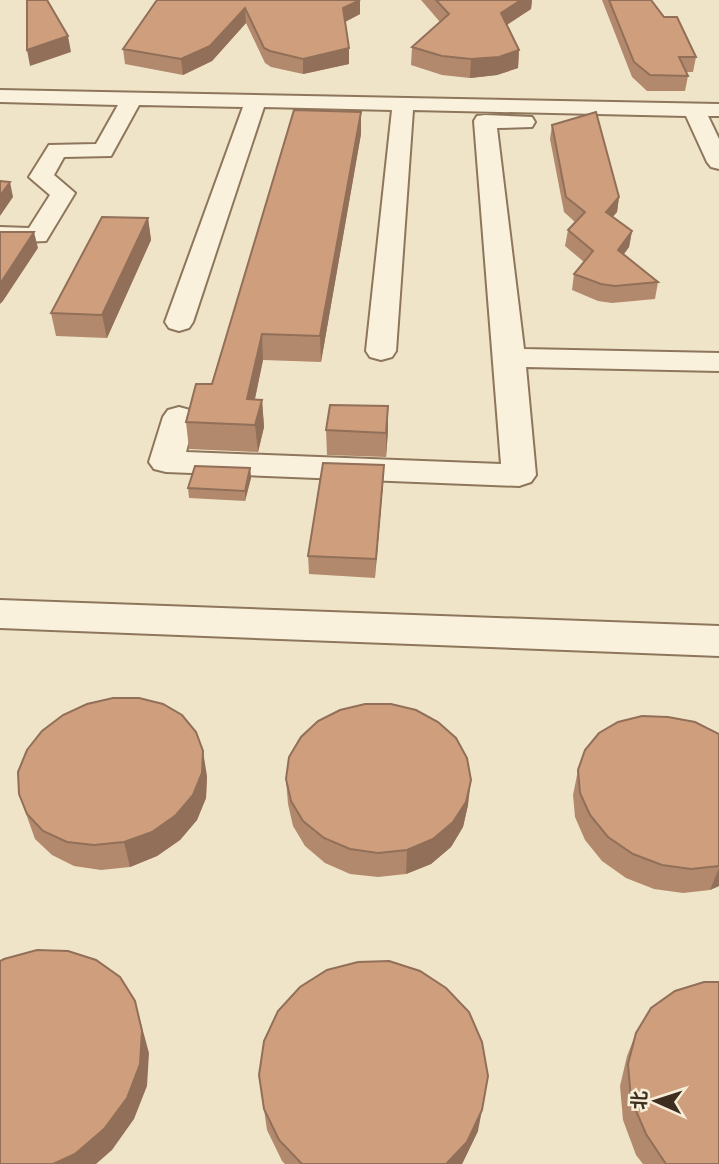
<svg xmlns="http://www.w3.org/2000/svg" width="719" height="1164" viewBox="0 0 719 1164" font-family="'Zilla Slab','Noto Sans SC',serif">
<rect width="100%" height="100%" fill="#f0e4c8"/>
<g fill="none" stroke-linecap="round" stroke-linejoin="round">
<defs>
<path id="minor" d="M0,90L719,104V116H708L719,139V169L711,167L707,162L686,116L413,110L396,351L392,357L381,360L370,357L366,351L392,110L264,107L193,322L189,328L179,331L169,328L165,322L243,107L139,105L111,156L64,157L54,175L75,193L46,241L0,243V227L29,228L50,195L29,177L49,145L96,144L118,105L0,102Z
M485,115L532,117L535,122L532,127L497,128L524,349L719,353V371L526,367L536,475L531,482L519,486L166,472L154,469L149,462L163,417L168,410L179,407L190,410L195,417L186,452L501,464L474,121L477,116Z
M0,600L719,626V656L0,628Z"/>
</defs>
<!-- minor casing -->
<use href="#minor" stroke="#8d765c" stroke-width="4"/>
<!-- minor -->
<use href="#minor" fill="#faf1dc" fill-rule="evenodd"/>
</g>
<!-- wall -->
<path fill="#b2896c" d="M157,0L360,14L345,22L349,48V64L303,74L271,67L265,63L246,23L212,61L183,75L125,64L123,49Z
M421,0H532L531,9L507,25L519,50L518,68L497,75L470,78L442,75L411,65L412,47L440,22Z
M602,0H651L696,57L693,72H686L688,76L685,91H647L632,77Z
M552,125L619,197L617,212L612,217L632,231L629,247L624,254L658,282L655,299L612,303L598,301L572,290L574,274L584,262L565,246L568,230L575,222L564,212L550,139Z
M361,134L321,362L263,360L255,399L262,400L264,427L258,452L189,449L186,422L212,384Z
M148,218L151,240L107,338L56,336L51,313Z
M326,430H388L386,457L327,455Z
M384,465L383,483L375,578L309,574L308,556Z
M250,468L251,478L245,501L189,498L188,488Z
M719,734V886L710,890L683,893L654,889L626,878L602,861L585,840L575,817L573,795L578,770Z
M207,776L206,798L197,820L180,840L157,856L130,867L101,870L74,866L52,855L35,839L19,794Z
M286,779L468,805L463,827L451,847L431,864L406,874L378,877L350,874L325,863L305,846L293,826L288,804Z
M636,1033L719,1164H643L636,1155L623,1120L620,1086L627,1056Z
M259,1075L478,1131L462,1164H285L282,1161L267,1130Z"/>
<!-- shaded-wall -->
<path fill="#916f58" d="M360,0V14L343,23V8Z
M521,0H532L531,9L499,30L501,13Z
M245,8L246,23L212,61L183,75L181,59Z
M68,36L71,52L30,66L27,50Z
M349,48V64L303,74V59Z
M519,50L518,68L497,75L470,78L471,59Z
M361,112V134L321,362L320,336Z
M10,182L13,197L0,216V196Z
M619,197L617,212L603,228L606,212Z
M148,218L151,240L107,338L102,315Z
M632,231L629,247L615,266L618,250Z
M34,232L38,248L3,301L0,304V284Z
M262,334L263,360L249,426L247,399Z
M262,400L264,427L258,452L255,425Z
M388,406V430L386,457V433Z
M384,465L383,483L375,578L376,559Z
M250,468L251,478L245,501V491Z
M203,751L207,776L206,798L197,820L180,840L157,856L130,867L124,842Z
M471,780L468,805L463,827L451,847L431,864L406,874L407,850Z
M719,868V886L710,890Z
M135,1001L149,1053L147,1086L134,1119L112,1150L96,1164H53Z
M482,1110L478,1131L463,1162L462,1164H446Z"/>
<!-- building -->
<path fill="#cf9f7d" stroke="#916f58" stroke-width="2" d="M27,0H47L68,36L27,50Z
M157,0H360L343,8L349,48L303,59L270,51L264,48L245,8L210,46L181,59L123,49Z
M436,0H521L501,13L519,50L499,57L471,59L442,56L412,47L449,14Z
M609,0H651L664,17H677L696,57H679L688,76L650,75L634,62Z
M294,110L361,112L320,336L262,334L247,399L262,400L255,425L186,422L196,384H212Z
M596,112L619,197L606,212L632,231L618,250L658,282L615,286L601,284L574,274L593,251L568,230L585,212L566,197L552,125Z
M0,181L10,182L0,196Z
M102,217L148,218L102,315L51,313Z
M0,232H34L0,284Z
M330,405L388,406L386,433L326,430Z
M323,463L384,465L376,559L308,556Z
M195,466L250,468L245,491L188,488Z
M113,698H139L163,704L182,715L196,732L203,751L202,773L193,795L176,815L152,832L124,842L94,845L67,842L43,831L27,814L19,794L18,772L27,750L42,731L63,715L87,704Z
M365,704H391L416,710L438,722L456,738L467,758L471,780L466,802L453,822L433,839L407,850L378,853L350,849L324,838L303,821L291,801L286,779L289,757L301,737L318,721L340,710Z
M642,716L668,717L695,722L719,734V866L691,869L662,865L633,854L608,837L590,815L580,793L578,770L585,750L599,733L618,722Z
M37,950L68,951L96,960L120,977L135,1001L142,1031L140,1064L127,1098L104,1129L75,1154L53,1164H0V961L4,959Z
M389,961L420,971L446,988L469,1012L482,1042L488,1076L482,1110L467,1142L446,1164H302L279,1140L264,1109L259,1075L264,1041L278,1011L300,987L327,970L358,962Z
M704,982H719V1164H666L646,1134L631,1099L628,1064L636,1033L651,1008L675,991Z"/>
<!-- north arrow -->
<g transform="translate(656 1101) rotate(273)" stroke="#f7eed8" stroke-width="5" paint-order="stroke">
<path d="M0-5L12 26L0 18L-12 26Z" fill="#3d2e20"/>
<text y="-10" font-size="19" font-weight="bold" text-anchor="middle" fill="#3d2e20">北</text>
</g>
</svg>
